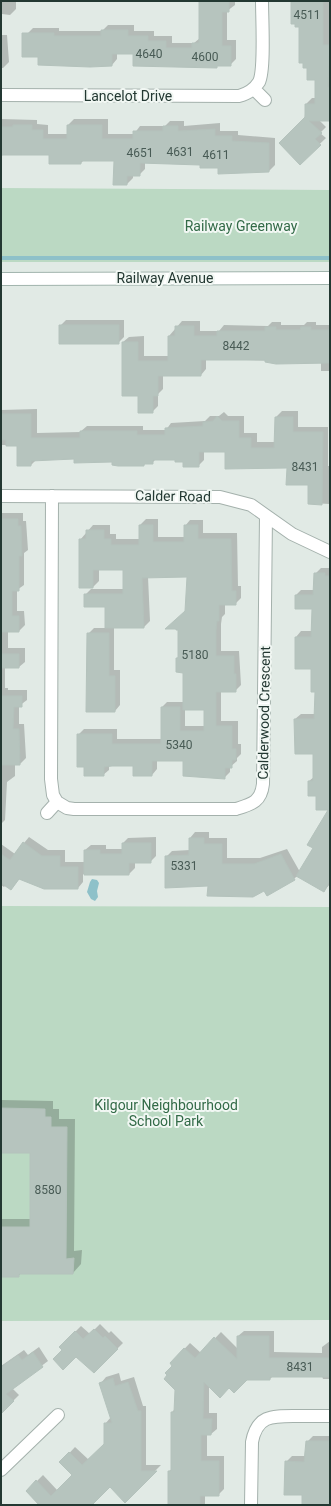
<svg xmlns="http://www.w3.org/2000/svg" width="331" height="1506" viewBox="0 0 331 1506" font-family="Roboto,sans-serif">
<rect width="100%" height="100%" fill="#e1eae5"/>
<!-- green -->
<path fill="#bbd9c3" d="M1,188L330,190V262H1Z
M1,906L330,907V1320L1,1321Z"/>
<!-- water -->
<path fill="#8ec1c9" d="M92,879L97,880L99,883L97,891L98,897L95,901L91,899L87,892L90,882Z"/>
<!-- shadow -->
<path fill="#0003" fill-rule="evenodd" d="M1,1H16V9L10,15L2,14V35H7L9,62L3,68H1Z
M199,1H235V5L227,11V40H236V59L230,65H219L216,67L134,53H117V59L112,65L39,56L27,34L33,28H59V31H102L108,25H134V31H154V36H172V43H194L200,38Z
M292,1H329L330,120H319L326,127L320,133L326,138L300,163L306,104L312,98H316V79L308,67L300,26Z
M1,119L37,120V124L48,125V134H68V125L74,119H108V134H134L140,126H165L170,121H184V126L220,123V131H238V135L275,138V165L269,171L219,173V167L201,164L145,163V169L139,175H133V178L127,184L115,160H84L81,163L50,154H5L1,156Z
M66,320H124V337L118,343L60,326Z
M182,321H200V331H219L224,325L268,326L272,322H281V325H304L307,322H316V325H330V371H321V362L206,359V369L201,375H163V389L158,394V406L152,412L139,395L123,342L129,337L144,336V356H169V336Z
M37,409V433L80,432L87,426H143V430H166L171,423L205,421L210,416H219L224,412L228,416H244V433H257V442H275L276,417L282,411H298V427H328V466H330V504L309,503V484L288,467L226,451H204V460L198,466L176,459H156L152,463H146L144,465L75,458L36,460L31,465L18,445H1V410Z
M1,513H23V521H26L28,550L24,553V585L17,590V611H24L25,625L19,631H8V648H25V662L19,667H5V688H8V690H27V700L19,706V724H24L26,758L20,764H15V776L7,782L5,820L1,824Z
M146,519H158V537H185V526L190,520H203V533H237L238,586H241V598L235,604H225V614L222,617L221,624V651H239L241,685L235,691H221V721H238V744H241V754L237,758V761L230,767V772L224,778L184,760H157V769L152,775L134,765H109V770L103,775L85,766L78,735L84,729H117V739H162V707L167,702H184V672L177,658L179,656L186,611L188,576L148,577L150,621L144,627H114V670H120V705L115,711L88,634L94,628H106V606L85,595L91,589H124V569H99V581L93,587H80V540L93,525H110V534H116V539H140V525ZM185,709H205V726H185Z
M321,568H330V820V809L317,795L309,781L314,777V753L295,719L301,714H316V691L312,668L296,637L301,631H312L313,608L296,595L301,590H314L315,574Z
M330,826V884L324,891L298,876L267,895L264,889L209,885L166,857L172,851L190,850V838L195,832H209V838H227V858H260L287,849L300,872Z
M29,837L48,850H65V862H85V850L91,845H106V849H123V843L128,838L156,837V856L150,862H135V868L129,874H83V882L78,888L20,878L11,889L6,885L4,887L1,885V844L15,854Z
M2,1100L53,1101V1109H59V1119H75L74,1251L82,1250L81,1264L73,1273H21L18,1276H1V1219H31V1152H1Z
M100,1324L109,1333L111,1331L123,1343L94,1372L76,1356L60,1347L81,1326L90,1334Z
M244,1331H274V1352L322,1353V1347L330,1341V1379H323L322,1376H273L270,1379H247L229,1387L209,1386V1413H217V1429L211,1434H207V1456H224V1489L218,1495H205V1505H169V1471L172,1469V1412L176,1408V1390L173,1366L171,1363L190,1343L201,1353L221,1332L238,1349V1336Z
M39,1347L48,1361L12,1388L19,1395L1,1413V1366L24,1350L28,1355Z
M119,1373L121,1381L134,1377L143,1406H146V1465H161L125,1501L110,1486L91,1505H40L27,1491L43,1475L58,1491L74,1475L61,1462L75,1447L89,1460L105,1445V1424L111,1417L101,1383L106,1377Z
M313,1436H330V1505H303V1494L286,1462L292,1456H306L307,1442Z"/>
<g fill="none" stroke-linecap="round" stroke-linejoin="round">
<!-- stream -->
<path stroke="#8ec1c9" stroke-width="4" d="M1,258H330"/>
</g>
<!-- building -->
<path fill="#b6c4be" stroke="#b4c2bc" d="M199,1H229V12H222V46H231V66H217V68L133,66V54H112V66L90,67L38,65V57H22V33H54V36H101V30H128V36H148V41H166V48H192V43H199Z
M291,1H323V45H330L328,87H330V121H309L322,133L315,139L321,145L300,165L279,143L305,117V104H315V80H307V68H303V63H299V27H295V24H291Z
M13,125H32V130H43V139H67V125H102V139H133V131H163V126H178V131L215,129V136H232V141L269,143V172L218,174V168H200V165L140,163V176H127V185H113L114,161H81V164H49V155H1V127H13Z
M59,325H119V344H59Z
M175,326H194V336H217V331H265V327H276V330H300L301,327H311V330H330V363L276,364L265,362V360H201V376H158V396H153V413H138V396H122V342H138V361H168V336H175Z
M1,414H31V438H80V431H137V435H165V428L203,426V422L213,421L217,416L222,421H239V438H251V448H274L275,417H293V432H323L322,505L308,504V485H286L287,468L225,469V452H199V467H183V462H175V460H153V464H144V466H118L112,465V462L74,463V459L31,461V466H17V446H6V440H1Z
M1,519H18V526H21L22,556H19V591H12V616H19V632H1Z
M139,525H153V542H184V525H198V539H231L232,591H236V605H219V621H217L216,631V656H234V674H236V692H216V726H232V749H236V760H232V768H225V779L183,776V761H152V776H133V766H112L104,767V776H84V767H77V734H112V744H161V707H180V731H204V710H183V673L176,672V658H178V630H176V629H165L185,611L187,577L142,578L144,628H105V607H84V594H123V570H93V588H79V539H86V530H104V539H111V545H139Z
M314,573H325V576H330V881L324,892L296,876L313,848L307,845L328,810H316V796H308V781H313V754H295L294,719H314L315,692H311V669H295V637H311L312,609H295V595H313Z
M87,633H109V676H115V712H86Z
M1,654H19V668H1Z
M1,696H22V707H14L13,729H19L20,765H1Z
M189,838H204V844H222V864H254L281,854L295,880L267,896L264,891L253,897L207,896L208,886L165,888V856L189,855Z
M23,842L42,856H60V867H78V889H44L19,879L11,890L1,883V854L10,860Z
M122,843H151V863H129V875H84V850H100V854H122Z
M1,1108L45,1109V1117H51V1127H67L66,1259L74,1258L73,1274H19V1277H1V1227H30V1153H1Z
M94,1329L103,1338L105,1336L118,1349L94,1373L76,1357L63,1370L53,1359L62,1350L59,1347L75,1331L83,1339Z
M237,1336H269V1358H330V1377H270V1380H247L234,1393L229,1388L220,1398L204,1382L203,1419H212L211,1435H201V1461H219V1496H200V1505H168V1471H171V1412H174L175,1390L164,1379L167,1375L165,1373L172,1366L170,1363L184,1348L195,1358L214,1337L237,1359Z
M33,1352L43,1367L6,1394L14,1401L1,1414V1367L18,1355L22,1360Z
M113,1378L115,1386L128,1382L138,1411H141V1471H157L125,1503L110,1487L92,1505H39L26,1491L36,1480L51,1496L72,1475L59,1462L69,1452L82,1465L104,1444V1423H112L99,1383Z
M306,1441H330V1505H302V1495H284L285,1461L304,1462Z"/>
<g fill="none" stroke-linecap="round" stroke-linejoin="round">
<defs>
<path id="street" d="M254,89L265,100
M1,95L239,96C247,94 254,90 259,82C265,70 262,18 262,1
M1,496L220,497L251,505L292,534L330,552
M52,496L51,779L53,795L57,802
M47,813L57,802L67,808L74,809H236C252,804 261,802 263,784L266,516
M1,1470L58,1415
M251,1505L252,1442C257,1415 272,1416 296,1416C307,1416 319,1416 330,1416"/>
<path id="secondary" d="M1,279L330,278"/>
</defs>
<!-- street casing -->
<use href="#street" stroke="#a4b1ac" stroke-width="14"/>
<!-- secondary casing -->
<use href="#secondary" stroke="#a1b4ad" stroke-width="14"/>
<!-- street -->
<use href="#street" stroke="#fff" stroke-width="12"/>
<!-- secondary -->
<use href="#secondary" stroke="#fff" stroke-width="12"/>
</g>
<g text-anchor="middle" stroke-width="4" stroke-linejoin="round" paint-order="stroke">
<!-- number labels -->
<g font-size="12" fill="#485b55">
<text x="307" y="19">4511</text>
<text x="149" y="58">4640</text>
<text x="205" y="61">4600</text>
<text x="180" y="156">4631</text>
<text x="140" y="157">4651</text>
<text x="216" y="159">4611</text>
<text x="236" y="350">8442</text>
<text x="305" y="471">8431</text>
<text x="195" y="659">5180</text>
<text x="179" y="749">5340</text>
<text x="184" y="870">5331</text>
<text x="48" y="1194">8580</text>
<text x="300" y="1371">8431</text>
</g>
<!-- street labels -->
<g font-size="14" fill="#233832" stroke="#f1f7f3">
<text x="128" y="101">Lancelot Drive</text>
<text x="165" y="283">Railway Avenue</text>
<text transform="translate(173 496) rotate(1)" y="5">Calder Road</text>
<text transform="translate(264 713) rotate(-89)" y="5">Calderwood Crescent</text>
</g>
<!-- park labels -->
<g font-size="14" fill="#326a47" stroke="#f1f7f3">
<text x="241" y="231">Railway Greenway</text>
<text x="166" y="1110">Kilgour Neighbourhood<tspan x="166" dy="16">School Park</tspan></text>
</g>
</g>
<!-- border -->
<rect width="331" height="1506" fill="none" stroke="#233832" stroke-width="4"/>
</svg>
